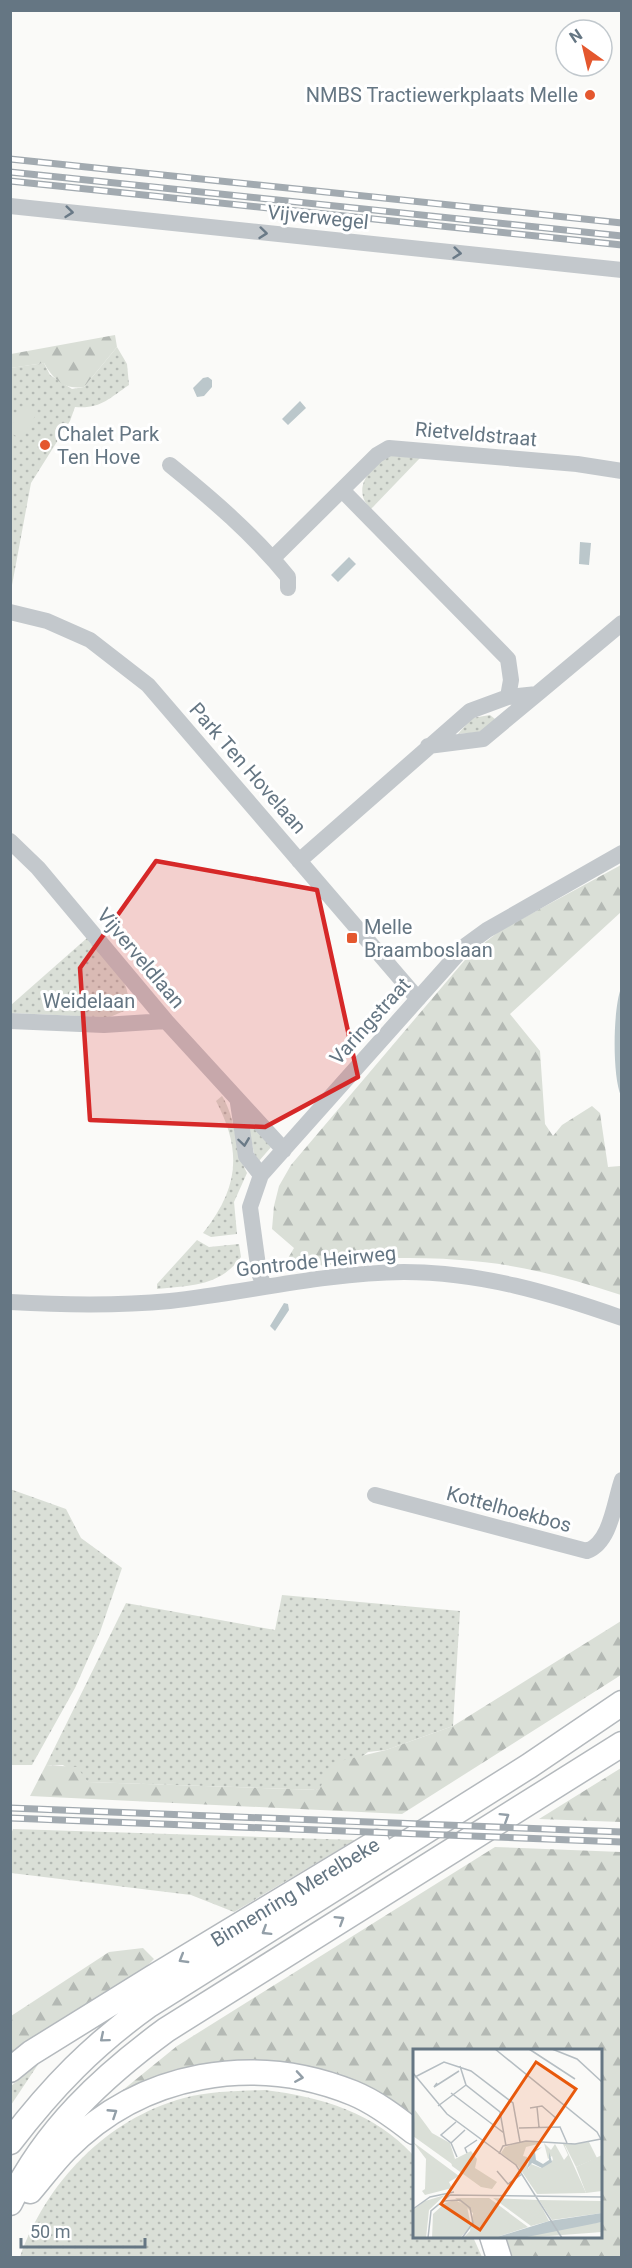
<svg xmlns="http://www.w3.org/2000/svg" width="632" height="2268" viewBox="0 0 632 2268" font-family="Roboto,sans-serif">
<defs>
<pattern id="grass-dots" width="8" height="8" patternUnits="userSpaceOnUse" patternTransform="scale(1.5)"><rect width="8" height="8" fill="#dadfd7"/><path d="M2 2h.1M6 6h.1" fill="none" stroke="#b4b9b4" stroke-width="1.8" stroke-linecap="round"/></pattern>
<pattern id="forest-firs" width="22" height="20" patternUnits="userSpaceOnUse" patternTransform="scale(1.5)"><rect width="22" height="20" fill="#dadfd7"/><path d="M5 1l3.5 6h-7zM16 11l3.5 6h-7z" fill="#b4b9b4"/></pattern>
</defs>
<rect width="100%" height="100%" fill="#fafaf8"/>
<!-- grass -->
<path fill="url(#grass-dots)" d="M117,347L127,364L129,385C108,399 101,409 75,407L70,421L31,483L10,596V368L44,363L50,375L72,389L84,387Z
M391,455L421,457L371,509C350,489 371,465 391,455Z
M490,715L495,719L482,732L458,734L472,718Z
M87,938C103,957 140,985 124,1011L110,1017H100L11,1013V1005Z
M222,1096C237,1120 234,1148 247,1173L234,1202L237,1234L211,1237L203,1233C238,1189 243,1152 216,1101Z
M246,1116L272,1146L259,1161L255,1158Z
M197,1240L209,1247L239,1244L241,1257C219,1287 191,1285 157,1289V1284Z
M10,1489L66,1509L81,1538L122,1568L100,1632L75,1688L32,1765H11Z
M282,1595L460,1611L453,1726L386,1750L368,1752L320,1790L88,1782L63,1765H46L126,1603L275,1630Z
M13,1829L355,1840L234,1912L191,1895L11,1873V1834Z
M39,2063L11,2105V2086Z
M265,2090C322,2097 375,2113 414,2156V2236L473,2237L482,2257H20C46,2183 106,2119 184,2098C211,2091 238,2091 265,2090Z"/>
<!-- forest -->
<path fill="url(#forest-firs)" d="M115,335L117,347L84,387C64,390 53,379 44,363L11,368V354Z
M621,865V912L510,1014L540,1051L545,1124L553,1136L562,1125L592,1106L600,1113L608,1167L620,1166L621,1160V1295C569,1278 516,1263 460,1260C438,1258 414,1258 392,1258C363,1259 312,1273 287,1260L294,1248L272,1229L274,1206L279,1186L291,1165L470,954L501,930Z
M621,1621V1675L402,1814L30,1796L46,1765L77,1767L88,1782L319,1790L332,1763L386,1750L453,1726Z
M621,1768V1822L539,1819Z
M495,1847L621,1852V2257H509L500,2237L600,2236V2050H414V2121L314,2071L143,2086L118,2094L177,2046Z
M143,1948L154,1959L146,1967L24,2043L11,2054V2016L109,1952Z"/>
<!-- garden -->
<path fill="#dadfd7" d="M24,405L37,413L21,439L11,433V426Z"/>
<!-- water -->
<path fill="#bbc7cb" d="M208,377L212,380V387L204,396L197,397L193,388L203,378Z
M300,401L306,408L288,425L282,419Z
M580,542L591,543L589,565L579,564Z
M349,557L356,564L338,582L331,575Z
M621,988H622L621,1096C612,1075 613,1009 621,988Z
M284,1303L288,1304L289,1310L275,1331L270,1326Z"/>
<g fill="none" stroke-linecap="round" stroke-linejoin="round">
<defs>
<path id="highway" d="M10,2070L31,2053L152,1978L377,1842
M10,2142C52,2087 93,2045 149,2005L529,1766L622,1703
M30,2191C42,2177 53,2162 66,2149C142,2072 254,2053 353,2093C375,2102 395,2117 414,2132
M10,2203C45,2130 102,2077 166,2030L622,1744
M492,2236L499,2258"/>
</defs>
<!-- highway casing -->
<use href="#highway" stroke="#b4b9bd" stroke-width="27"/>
<!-- minor -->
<path stroke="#c3c8cc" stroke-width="16" d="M10,206L622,270
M170,465C212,499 254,535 288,577V588
M343,491L508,659L511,680L508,697
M273,558L377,455L389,448L577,464L622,471
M10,612L47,621L90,640L148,685L418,999
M428,746L483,739L537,694
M10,841L38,868L166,1021L284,1150
M299,861L470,711L508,697L537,694L622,623
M10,1021L104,1025L166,1021
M238,1103L246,1156L261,1175
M264,1286L259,1273L250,1207L261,1175L465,946L487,930L622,853
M10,1302C63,1305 117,1306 170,1301C248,1292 325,1273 404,1272C480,1272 551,1293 622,1318
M375,1495L587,1551C611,1542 614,1503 622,1480"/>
<!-- highway -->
<use href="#highway" stroke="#fff" stroke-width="24"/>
<defs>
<path id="rail" d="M10,159L622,223
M10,172L622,236
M10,181L622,245
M10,1808L622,1832
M10,1818L622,1842"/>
</defs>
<!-- rail casing -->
<use href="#rail" stroke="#a2aab0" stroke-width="7"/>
<!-- rail -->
<use href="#rail" stroke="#fff" stroke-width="4.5" stroke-dasharray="14" stroke-linecap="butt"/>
</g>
<!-- one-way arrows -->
<defs><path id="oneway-chevron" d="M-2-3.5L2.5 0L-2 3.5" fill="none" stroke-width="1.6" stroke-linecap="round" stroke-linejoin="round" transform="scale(1.5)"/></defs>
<g stroke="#6a7a87">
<use href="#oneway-chevron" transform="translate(69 212) rotate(6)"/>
<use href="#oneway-chevron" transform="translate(263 233) rotate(6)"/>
<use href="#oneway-chevron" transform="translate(457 253) rotate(6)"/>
<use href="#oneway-chevron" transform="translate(244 1142) rotate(82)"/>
</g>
<g stroke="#939fa8">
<use href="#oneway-chevron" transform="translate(505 1817) rotate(-32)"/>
<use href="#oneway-chevron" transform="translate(340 1920) rotate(-32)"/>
<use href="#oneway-chevron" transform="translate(266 1931) rotate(148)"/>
<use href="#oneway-chevron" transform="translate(183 1959) rotate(149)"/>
<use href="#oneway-chevron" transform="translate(104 2038) rotate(140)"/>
<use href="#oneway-chevron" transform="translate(299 2077) rotate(9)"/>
<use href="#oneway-chevron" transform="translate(113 2113) rotate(-33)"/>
</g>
<!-- marked area -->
<path fill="#d62828" fill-opacity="0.2" stroke="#d62828" stroke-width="4.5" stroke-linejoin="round" d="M156,861L317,890L358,1077L265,1127L90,1120L80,968Z"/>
<!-- markers -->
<g fill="#e4572e" stroke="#fff" stroke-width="2">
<circle cx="590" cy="95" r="6"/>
<circle cx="45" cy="445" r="6"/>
<rect x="346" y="932" width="12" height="12" rx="3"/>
</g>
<g text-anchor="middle" stroke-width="6" stroke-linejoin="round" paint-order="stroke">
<!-- poi labels -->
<g font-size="20" fill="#657683" stroke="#fff" text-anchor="start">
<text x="578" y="102" text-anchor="end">NMBS Tractiewerkplaats Melle</text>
<text x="57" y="441">Chalet Park<tspan x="57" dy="23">Ten Hove</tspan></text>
<text x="364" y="934">Melle<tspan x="364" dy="23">Braamboslaan</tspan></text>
</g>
<!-- street labels -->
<g font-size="20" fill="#657683" stroke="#fff">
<text transform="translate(318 217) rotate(6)" y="7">Vijverwegel</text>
<text transform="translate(476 434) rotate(5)" y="7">Rietveldstraat</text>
<text transform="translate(248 768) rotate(49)" y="7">Park Ten Hovelaan</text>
<text transform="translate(141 958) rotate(50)" y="7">Vijverveldlaan</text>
<text x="89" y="1008">Weidelaan</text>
<text transform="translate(370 1021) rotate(-48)" y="7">Varingstraat</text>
<text transform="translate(316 1261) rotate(-6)" y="7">Gontrode Heirweg</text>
<text transform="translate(509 1509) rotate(15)" y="7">Kottelhoekbos</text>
<text transform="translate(295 1892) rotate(-31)" y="7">Binnenring Merelbeke</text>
</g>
</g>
<!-- overview -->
<g transform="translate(413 2049)">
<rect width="189" height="189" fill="#fafaf8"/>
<path d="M0,93L46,127L36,133L39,139L12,146L9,142L12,140L13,110ZM176,93L184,109L163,118L152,96ZM58,102L64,110L62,119L84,133L79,140L68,138L39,117L38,112ZM32,146L16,161L13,189H0V161L12,152ZM42,151L54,157L58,177L47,189H19L20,165L32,154Z" fill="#dadfd7"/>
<path d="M2,61L19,84L37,94L42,110L39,115L0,87ZM112,92L129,94L113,98L110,107L114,108L115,120L118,115L128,119L140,111L139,107L135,110L131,94L138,101L142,95L151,111L155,106L150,95H168L152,97L173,144L124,145L105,117L88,104L92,98ZM42,149H76L115,178L81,189H50L57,182L60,164ZM80,149L125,151L136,172L118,177ZM126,151L189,152V164L139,171ZM189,173V183L109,189L146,179Z" fill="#dadfd7"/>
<path d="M189,106V142L173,144L163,118Z" fill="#dadfd7"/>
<path d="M129,98L122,103L123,111L130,115L136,111V103L139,113L129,119L119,114L114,120L118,103ZM189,164V173L109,189H81L136,172Z" fill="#bbc7cb"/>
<path fill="none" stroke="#b5bdc2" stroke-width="1.5" d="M82,0L184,83L189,92M116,0L162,30M139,0L164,10L189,33M47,17L53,36L87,63L93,97M0,24L34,65L103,116L149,189M2,28L31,13L58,22L100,54L107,93M24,34L21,38L46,22M38,44L91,84M25,57L53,36M124,58L126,78M117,59L129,57L144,70M43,73L28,86L38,94L44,108M106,79L147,78L154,94M38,94L52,81M54,104L52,99L64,91M86,105L90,97L113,92L162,95L188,90M84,122L95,135L109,125M30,152L47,151L57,159L60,174L49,189M0,160L17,148L41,143M15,189L18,162L37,146L189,148"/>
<path fill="#e8590c" fill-opacity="0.15" stroke="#e8590c" stroke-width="3" d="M123,13L163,40L67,181L28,155Z"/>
<rect width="189" height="189" fill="none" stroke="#657683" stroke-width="3"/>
</g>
<!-- border -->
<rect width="632" height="2268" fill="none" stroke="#657683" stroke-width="24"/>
<!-- north arrow -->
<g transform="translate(584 48) rotate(326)"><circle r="28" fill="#ffffff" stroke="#c1c8cd" stroke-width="1.5"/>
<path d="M0-4.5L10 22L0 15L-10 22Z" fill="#e4572e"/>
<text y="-9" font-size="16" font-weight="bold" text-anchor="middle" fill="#657683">N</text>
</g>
<!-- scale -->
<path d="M21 2238v9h124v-9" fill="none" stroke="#657683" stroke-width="3"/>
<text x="30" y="2238" font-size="18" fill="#657683" stroke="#ffffff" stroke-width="4.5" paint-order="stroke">50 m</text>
</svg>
